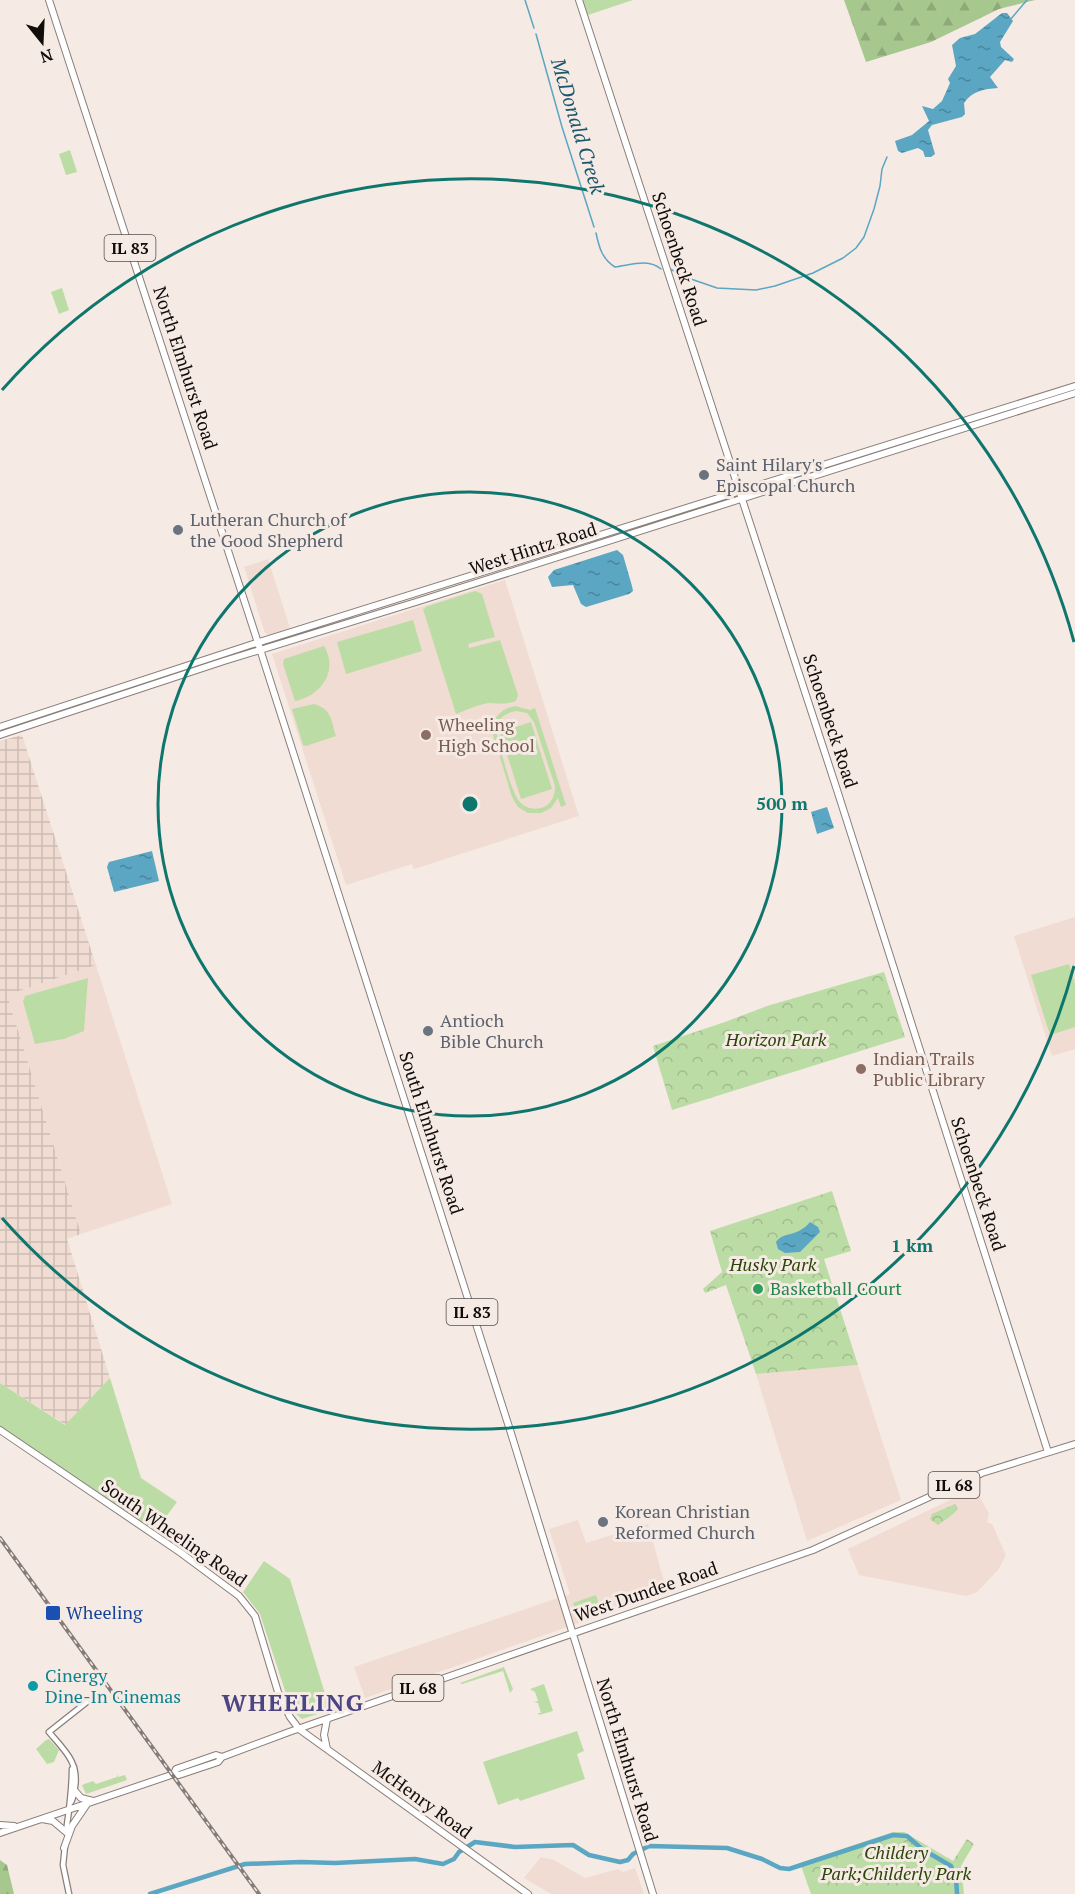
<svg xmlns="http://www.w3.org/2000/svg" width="1075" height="1894" viewBox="0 0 1075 1894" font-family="'PT Serif',serif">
<defs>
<pattern id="industrial-grid" width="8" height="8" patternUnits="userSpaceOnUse" patternTransform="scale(1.5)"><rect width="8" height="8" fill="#f0dcd2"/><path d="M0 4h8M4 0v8" fill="none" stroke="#cdbcb3"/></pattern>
<pattern id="forest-firs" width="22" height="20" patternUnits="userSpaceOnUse" patternTransform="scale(1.5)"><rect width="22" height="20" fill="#a6c78e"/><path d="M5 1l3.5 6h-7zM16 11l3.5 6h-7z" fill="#8eaa79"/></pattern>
<pattern id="park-crowns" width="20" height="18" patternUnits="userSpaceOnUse" patternTransform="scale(1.5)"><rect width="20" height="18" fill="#bcdca5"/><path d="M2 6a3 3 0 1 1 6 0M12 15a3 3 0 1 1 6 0" fill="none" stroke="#a1bc8d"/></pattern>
<pattern id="water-ripples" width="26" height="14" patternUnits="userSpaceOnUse" patternTransform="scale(1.5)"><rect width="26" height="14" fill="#5aa6c3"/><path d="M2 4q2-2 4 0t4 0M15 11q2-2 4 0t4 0" fill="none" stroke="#49869d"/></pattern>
</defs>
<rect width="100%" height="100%" fill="#f6eae4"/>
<!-- built -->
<path fill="#f0dcd2" d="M268,559L290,628L269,635L265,633L244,567Z
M505,580L579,816L414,869L412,864L346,885L272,654Z
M1075,917V1049L1052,1056L1014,936Z
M96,965L172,1204L81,1234L7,995Z
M858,1365L901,1500L807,1541L756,1374Z
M975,1488L989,1514L987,1522L992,1524L1006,1555L998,1570L977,1592L966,1596L859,1575L848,1549Z
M578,1520L586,1543L648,1524L667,1592L365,1698L354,1667L570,1594L549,1529Z
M541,1857L554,1860L585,1878L618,1869L623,1872L635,1868L644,1894H551L524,1878Z"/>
<!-- industrial -->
<path fill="url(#industrial-grid)" d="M22,735L96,965L7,995L81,1234L67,1239L110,1378L66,1425L0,1383V741Z"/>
<!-- green -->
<path fill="#bcdca5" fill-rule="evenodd" d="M583,0H633L588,15Z
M70,150L77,172L66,175L59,154Z
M62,288L69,310L59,314L51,292Z
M475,591L482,594L495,637L468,644L469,648L500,640L518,695L516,701C508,704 500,704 491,703C481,703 467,710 456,714L423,609L426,608L425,607Z
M413,620L422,651L346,674L337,642Z
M324,646C339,671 321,696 295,701L283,664L284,659Z
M314,704C332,709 331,720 336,736L306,746L303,745L292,709Z
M515,706L530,710L535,708L566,805L561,807L558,798L551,808L541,813H528L518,807L512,797L492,731C493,717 501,709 515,706ZM516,711L527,713L534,722L555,786C555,794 553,801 546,806C537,811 526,809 520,802C511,793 501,750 497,736C495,722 502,713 516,711Z
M531,722L552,789L521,799L500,732Z
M1069,964L1075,984V1027L1050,1035L1031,975Z
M88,978L84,1031L64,1039L35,1044L23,1001L25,996Z
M110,1378L141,1478L177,1502L156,1530L125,1512L0,1426V1383L65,1425Z
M264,1561L290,1579L330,1710L302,1719L296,1714L289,1703L260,1614L243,1592Z
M596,1595L602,1614L581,1620L577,1616L573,1603Z
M504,1667L513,1689L510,1693L503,1671L462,1684L460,1683Z
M544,1684L553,1711L539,1715L538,1713H541L538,1703L534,1702L538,1701L535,1692L530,1689Z
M577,1731L584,1751L577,1754L585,1779L520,1801L518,1798L498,1805L483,1762Z
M49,1739L59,1750L54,1762L47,1764L36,1749L46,1740Z
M117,1774L118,1777L125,1775L127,1780L86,1794L82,1785L93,1781L96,1784L117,1777Z"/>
<!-- forest -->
<path fill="url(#forest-firs)" d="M844,0H1035L999,9L931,42L866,62Z
M0,1860L7,1865L14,1894H0Z"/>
<!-- park -->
<path fill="url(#park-crowns)" d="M884,972L905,1037L672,1110L653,1046L725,1022L767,1006Z
M832,1191L851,1251L824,1259L858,1365L756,1374L726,1285L705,1293L703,1289L722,1272L710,1231Z
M955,1504L958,1509C952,1516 946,1519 938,1525L930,1519L932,1514Z
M893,1832H904L953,1861L967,1839L974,1844L961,1866L964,1894H811L800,1863Z"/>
<!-- water -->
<path fill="url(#water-ripples)" d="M1002,13H1007L1013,21L1000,42L1001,47L1014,59L1012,62L1005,60L990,77L998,88C984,89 972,91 964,103L965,114L962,117L932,125L928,130L935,154L931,157H925L923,151L918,148L902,153L898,151L895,141L912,135L929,121L922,106L933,109L942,101L950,83L948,79L956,66L952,45L960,38L975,34Z
M617,550L623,555L632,586L633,591L629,594L586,607L581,604L573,585L552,587L548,577L554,570Z
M827,807L834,828L817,834L811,812Z
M152,851L159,881L114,892L107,867L109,862Z
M810,1222L818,1227L820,1232L800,1252L785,1253L778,1249L776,1242C783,1231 797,1238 810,1222Z"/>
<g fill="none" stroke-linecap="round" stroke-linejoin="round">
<!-- stream -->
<path stroke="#5aa6c3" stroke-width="1.5" d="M525,0L534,28
M1010,20L1027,0
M536,34L562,127L594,227
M596,233C599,247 602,259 615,267C631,265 648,258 661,269
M670,269L688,278L717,288L756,290L775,286L813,273L843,258L856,248L864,237L874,209L880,186L882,169L887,157"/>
<!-- canal -->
<path stroke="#5aa6c3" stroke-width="4.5" d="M150,1894L245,1864L301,1862L335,1863L415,1859L443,1864L454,1859L459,1852L475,1842L515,1847L573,1845L589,1855L620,1862L628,1860L633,1854L649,1846L727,1848L762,1859L780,1868L789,1869L893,1835L907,1836L922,1849L951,1866L956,1878L957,1894"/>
<defs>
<path id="minor" d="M71,1802C74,1797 74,1793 75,1787C79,1762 64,1750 49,1732L97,1694
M66,1832C69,1811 72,1791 72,1769L74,1767
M65,1846L63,1865L69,1894"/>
<path id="major" d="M49,0L260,649L510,1430L653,1894
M579,0L838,793L1048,1452
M0,727L250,645L1075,386
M0,735L224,661L416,602L1075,393
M0,1430L181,1553L239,1596L255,1616L278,1692L290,1717L299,1729L528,1894
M327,1749L324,1735L327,1719
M174,1774L176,1769L216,1755L222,1757
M75,1791L81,1798L93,1801
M42,1819L53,1821L66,1832
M0,1825L14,1826
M0,1833L174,1774L179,1775L218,1762L222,1757L289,1732L813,1550L982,1473L1075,1444
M64,1848L72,1826L87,1804"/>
</defs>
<!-- minor casing -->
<use href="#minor" stroke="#897e79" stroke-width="7"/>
<!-- major casing -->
<use href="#major" stroke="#897e79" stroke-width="8"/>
<!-- minor -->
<use href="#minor" stroke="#fff" stroke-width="4.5"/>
<!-- major -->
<use href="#major" stroke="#fff" stroke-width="6"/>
<defs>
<path id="rail" d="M0,1538L259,1894"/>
</defs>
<!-- rail casing -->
<use href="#rail" stroke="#847c78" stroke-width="4"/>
<!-- rail -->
<use href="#rail" stroke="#f6eae4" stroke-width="1.5" stroke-dasharray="4.5" stroke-linecap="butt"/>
</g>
<!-- distance rings -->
<g fill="none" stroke="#0f766e" stroke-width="3">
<circle cx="470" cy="804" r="312"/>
<path d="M1074 966A625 625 0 0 1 2 1218M2 390A625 625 0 0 1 1074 642"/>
</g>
<!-- markers -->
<g fill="#6b7280" stroke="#f6eae4" stroke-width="2">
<circle cx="704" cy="475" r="6"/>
<circle cx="178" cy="530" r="6"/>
<circle cx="428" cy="1031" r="6"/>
<circle cx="603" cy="1522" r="6"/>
</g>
<g fill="#8d6e63" stroke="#f6eae4" stroke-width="2">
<circle cx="426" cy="735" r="6"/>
<circle cx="861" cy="1069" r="6"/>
</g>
<circle fill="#2e9e5b" stroke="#f6eae4" stroke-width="2" cx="758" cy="1289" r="6"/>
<rect fill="#1a4fb4" stroke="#f6eae4" stroke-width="2" x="45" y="1605" width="16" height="16" rx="3"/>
<circle fill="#0f9aa8" stroke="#f6eae4" stroke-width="2" cx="33" cy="1686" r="6"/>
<g text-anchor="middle" stroke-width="6" stroke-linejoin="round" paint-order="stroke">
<!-- shield labels -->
<g fill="#f6eae4" stroke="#564f4c" stroke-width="1.5">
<rect x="104.5" y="235" width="51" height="26" rx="4.5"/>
<rect x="446.5" y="1299" width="51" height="26" rx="4.5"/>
<rect x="928.5" y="1472" width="51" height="26" rx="4.5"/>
<rect x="392.5" y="1675" width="51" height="26" rx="4.5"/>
</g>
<g font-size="16" font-weight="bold" fill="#110d0b">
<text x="130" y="254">IL 83</text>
<text x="472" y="1318">IL 83</text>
<text x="954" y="1491">IL 68</text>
<text x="418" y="1694">IL 68</text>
</g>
<!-- street labels -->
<g font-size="18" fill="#110d0b" stroke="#f6eae4">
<text transform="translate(679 259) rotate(72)" y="6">Schoenbeck Road</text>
<text transform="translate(185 368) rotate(72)" y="6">North Elmhurst Road</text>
<text transform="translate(533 549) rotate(-18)" y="6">West Hintz Road</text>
<text transform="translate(830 721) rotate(72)" y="6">Schoenbeck Road</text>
<text transform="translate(431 1133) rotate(72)" y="6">South Elmhurst Road</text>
<text transform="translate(978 1184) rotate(72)" y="6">Schoenbeck Road</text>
<text transform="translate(174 1533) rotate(35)" y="6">South Wheeling Road</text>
<text transform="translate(646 1592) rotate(-19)" y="6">West Dundee Road</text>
<text transform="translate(627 1760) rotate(73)" y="6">North Elmhurst Road</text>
<text transform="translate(422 1800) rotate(36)" y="6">McHenry Road</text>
</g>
<!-- worship labels -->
<g font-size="18" fill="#5b616d" stroke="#f6eae4" text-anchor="start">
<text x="716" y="471">Saint Hilary's<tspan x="716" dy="21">Episcopal Church</tspan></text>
<text x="190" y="526">Lutheran Church of<tspan x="190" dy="21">the Good Shepherd</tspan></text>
<text x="440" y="1027">Antioch<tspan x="440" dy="21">Bible Church</tspan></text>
<text x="615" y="1518">Korean Christian<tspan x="615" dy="21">Reformed Church</tspan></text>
</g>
<!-- education labels -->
<g font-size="18" fill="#785e54" stroke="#f6eae4" text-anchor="start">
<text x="438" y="731">Wheeling<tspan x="438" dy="21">High School</tspan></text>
<text x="873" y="1065">Indian Trails<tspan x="873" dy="21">Public Library</tspan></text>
</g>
<!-- park labels -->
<g font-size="18" font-style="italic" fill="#2a4709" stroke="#f6eae4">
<text x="776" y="1046">Horizon Park</text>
<text x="773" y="1271">Husky Park</text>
<text x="896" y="1859">Childery<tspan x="896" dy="21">Park;Childerly Park</tspan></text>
</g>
<!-- leisure labels -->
<g font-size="18" fill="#27864d" stroke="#f6eae4" text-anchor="start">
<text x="770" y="1295">Basketball Court</text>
</g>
<!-- transit labels -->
<g font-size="18" fill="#164399" stroke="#f6eae4" text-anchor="start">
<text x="66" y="1619">Wheeling</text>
</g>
<!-- culture labels -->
<g font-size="18" fill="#0d838f" stroke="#f6eae4" text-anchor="start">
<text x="45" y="1682">Cinergy<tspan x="45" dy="21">Dine-In Cinemas</tspan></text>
</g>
<!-- water labels -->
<g font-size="20" font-style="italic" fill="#1a576c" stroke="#f6eae4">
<text transform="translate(578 126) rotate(73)" y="7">McDonald Creek</text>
</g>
<!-- district labels -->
<g font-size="24" font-weight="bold" letter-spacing="1.5" fill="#4c4583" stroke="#f6eae4">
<text x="293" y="1711">WHEELING</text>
</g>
</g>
<circle cx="470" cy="804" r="9" fill="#0f766e" stroke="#f6eae4" stroke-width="3"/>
<g font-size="18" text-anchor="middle" font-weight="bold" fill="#0f766e" stroke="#f6eae4" stroke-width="6" stroke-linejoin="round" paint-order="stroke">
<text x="782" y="810">500 m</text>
<text x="912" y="1252">1 km</text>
</g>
<!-- north arrow -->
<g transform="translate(42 42) rotate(162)" stroke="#f6eae4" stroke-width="4.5" paint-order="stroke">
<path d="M0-4.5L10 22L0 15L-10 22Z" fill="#110d0b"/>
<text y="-9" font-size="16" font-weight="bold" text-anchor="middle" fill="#110d0b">N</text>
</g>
</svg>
